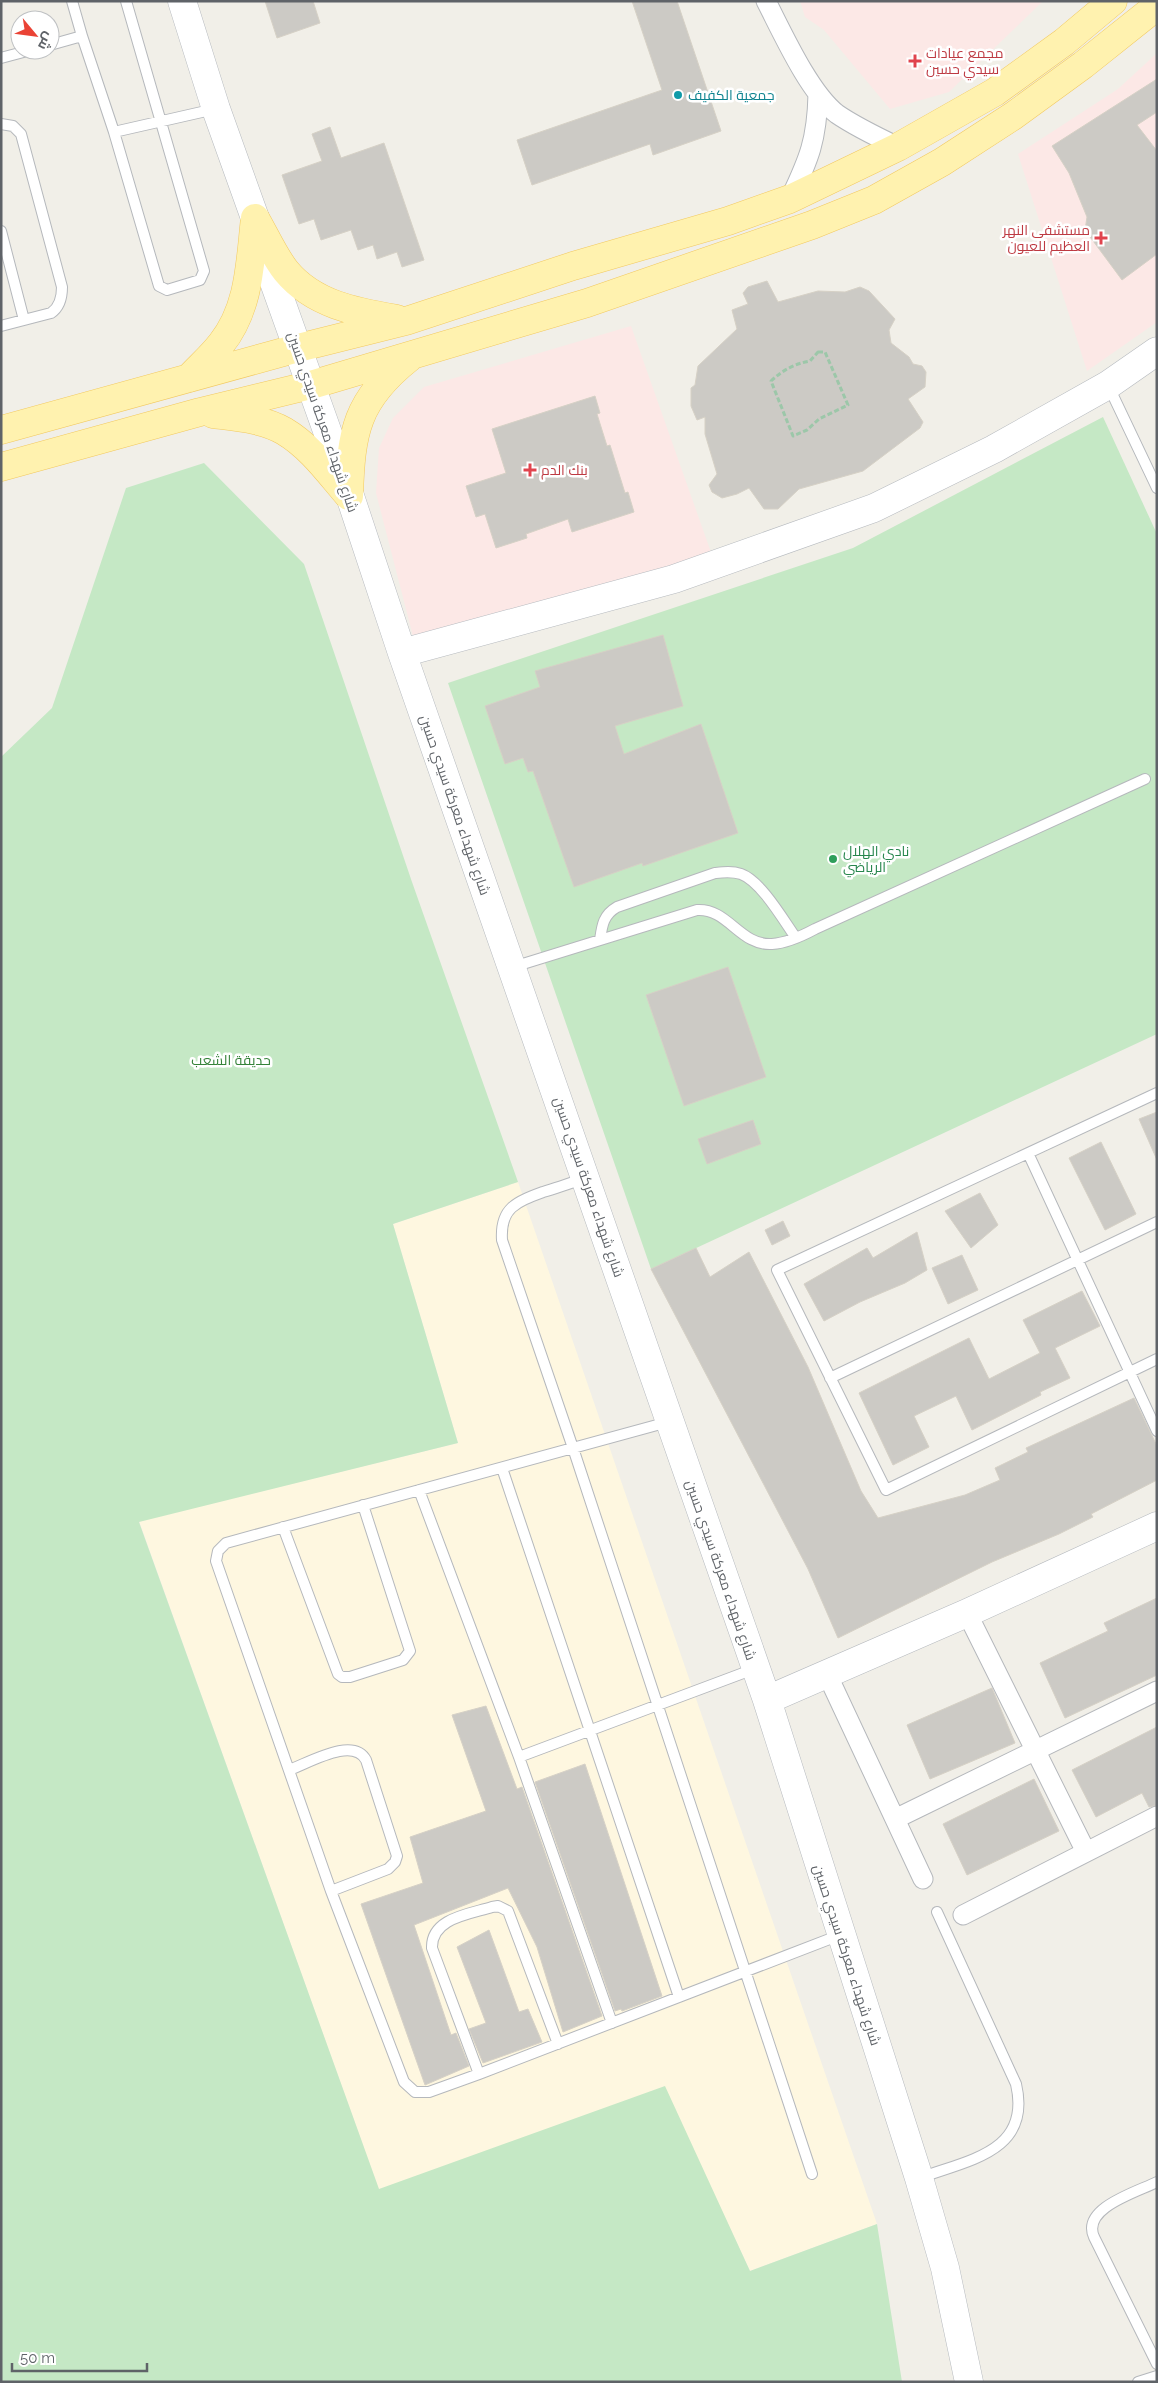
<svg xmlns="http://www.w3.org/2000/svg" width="1158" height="2383" viewBox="0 0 1158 2383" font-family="Raleway,Cairo,sans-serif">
<rect width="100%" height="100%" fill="#f1efe8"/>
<!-- commercial -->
<path fill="#fef7e0" d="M518,1182L877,2224L750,2271L664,2087L379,2190L139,1521L458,1443L393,1224Z"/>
<!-- medical -->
<path fill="#fce8e6" d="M800,1H1043L949,92L890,109L824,30L805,17Z
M1157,53V322L1087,371L1018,154L1118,89Z
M631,326L713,558L415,644L376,493L379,448L393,418L424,387Z"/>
<!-- green -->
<path fill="#c5e8c5" d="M1103,417L1157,534V1034L651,1269L448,683L853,548Z
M204,463L304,564L412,882L518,1182L393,1224L458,1443L139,1522L379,2189L665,2086L750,2271L877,2224L902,2382H1V757L52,708L126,488Z"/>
<!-- building -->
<path fill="#cccac5" stroke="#d6d1c6" d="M265,1H313L320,23L277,38Z
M632,1H677L721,131L653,155L650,144L532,185L517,140L662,90Z
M1157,79V112L1137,125L1157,151V254L1122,280L1085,230L1087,217L1069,173L1052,146Z
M330,127L341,158L384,143L424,260L402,267L397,252L377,259L373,245L358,250L351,230L321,240L314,219L299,224L282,175L322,161L312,134Z
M767,281L778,302L818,291L845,292L860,287L869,291L895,319L889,330L891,343L909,357L913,364L922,366L926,372L925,387L908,399L923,422L920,428L863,471L799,489L778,509H764L749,488L737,494L722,498L712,492L709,485L717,474L705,434V417L697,420L691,406V388L695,385L698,366L737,329L732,310L748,304L743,293L748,287Z
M595,396L600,413L597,414L607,446L610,445L625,493L628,492L634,512L572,532L568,519L526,534L527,538L496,548L485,514L476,517L466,486L506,473L492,429Z
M663,635L683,706L615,726L624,754L701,724L738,833L643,866L642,863L574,887L533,771L528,772L523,758L505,764L485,706L540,687L535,671Z
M728,967L766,1077L684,1106L646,995Z
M1157,1112V1160L1139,1119Z
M753,1120L761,1144L707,1164L698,1139Z
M1101,1142L1136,1214L1105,1230L1069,1158Z
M980,1193L998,1225L971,1248L945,1211Z
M783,1221L790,1236L772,1245L765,1230Z
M917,1232L927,1270L905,1283L860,1302L824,1321L804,1284L867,1248L873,1258Z
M696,1248L710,1277L749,1252L808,1367L861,1491L878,1518L965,1495L1000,1480L995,1468L1028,1452L1026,1448L1134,1398L1157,1446V1480L1091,1514L1093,1517L1059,1534L992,1562L838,1638L808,1569L651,1269Z
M962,1255L978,1290L948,1304L932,1268Z
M1082,1291L1100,1326L1055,1348L1070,1378L1040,1392L1041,1395L972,1430L956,1396L914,1416L929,1447L893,1465L859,1393L969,1338L989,1379L1040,1353L1023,1320Z
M1157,1598V1675L1065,1718L1040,1663L1108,1631L1104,1623Z
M992,1688L1015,1743L930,1779L907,1725Z
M486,1706L517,1789L522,1787L602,2016L563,2032L537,1947L508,1888L414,1925L451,2035L456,2033L469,2066L425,2085L361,1904L423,1883L410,1837L486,1811L452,1715Z
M1157,1727V1805L1149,1807L1142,1793L1096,1817L1072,1770Z
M585,1764L662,1996L622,2011L621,2009L615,2011L535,1782Z
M1034,1779L1059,1831L967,1875L943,1824Z
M489,1930L519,2012L528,2009L542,2042L483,2063L469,2029L486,2023L457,1947Z"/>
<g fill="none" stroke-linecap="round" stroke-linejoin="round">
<defs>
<path id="lane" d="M72,1L82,36
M50,45L82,36L114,132L215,109
M1,58L31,50
M1,124L13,126L21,134L62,287C62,298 60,307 51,313L1,326
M114,132L159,286L167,290L200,280L204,271L126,1
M1,231L24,320
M1108,385L1157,488
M600,940C602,926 603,915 617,907L715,873C724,872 732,871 741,874C761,881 784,921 796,938
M513,967L697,910C728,908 740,946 772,944C787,943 802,936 815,929L1145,779
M1157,1093L777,1270L886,1490L1157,1359
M1028,1153L1157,1431
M585,1178C571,1183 557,1188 543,1192C516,1202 500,1208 502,1240L573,1448L812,2174
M830,1378L1157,1222
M668,1422L226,1543L218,1551L216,1561L331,1891L404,2082L415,2092H429L479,2074L840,1935
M502,1468L679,1997
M419,1490L519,1757L612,2023
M283,1527L338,1674L342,1677H350L403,1660L410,1651L363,1505
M519,1757L754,1669
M289,1770C309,1763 353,1736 366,1760L397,1856L395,1862L388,1869L331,1891
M479,2074L432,1948C431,1918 470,1914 492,1907L498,1906L508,1911L558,2044
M920,2178C968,2160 1032,2152 1016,2084L937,1912
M1157,2182C1137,2192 1081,2208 1094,2237L1157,2364
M1138,2382L1157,2376"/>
<path id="street" d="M766,1C783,34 809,92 837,114C856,127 877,137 898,147
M790,199C809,159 817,140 818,94
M967,1613L1086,1852
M827,1674L923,1879
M895,1819L1157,1691
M963,1915L1157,1816"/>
<path id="secondary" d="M182,1L216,109L255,218L259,240L345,481L402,653L767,1700L919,2178L945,2268L969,2382
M402,653L674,579L874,508L994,449L1108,385L1157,351
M767,1700L967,1613L1157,1526"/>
<path id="primary" d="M255,218C265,235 274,256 286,271C314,305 357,312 397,319
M189,378C200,366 212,356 221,344C250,308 250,262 255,218
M213,414C236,417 264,419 284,431C311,447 329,473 349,496
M1,430L298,348L406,321L573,266L728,221L790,199L898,147L995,92L1064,42L1113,1
M1,467L200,412L311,385L587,303L812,225L874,200L942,162L1013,116L1083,65L1157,6
M349,496C351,432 356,400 409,358"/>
</defs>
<!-- lane casing -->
<use href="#lane" stroke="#b5b8bc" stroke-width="12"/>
<!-- street casing -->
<use href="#street" stroke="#b5b8bc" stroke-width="21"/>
<!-- secondary casing -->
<use href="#secondary" stroke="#b6babf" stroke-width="29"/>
<!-- primary casing -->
<use href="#primary" stroke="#f2c960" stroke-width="29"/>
<!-- path -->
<path stroke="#9cc7a9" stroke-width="3" stroke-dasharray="5 2.5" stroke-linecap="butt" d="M818,352H825L848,405L819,419L807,430L793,436L771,381C783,370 794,364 810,361Z"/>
<!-- lane -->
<use href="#lane" stroke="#fff" stroke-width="10"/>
<!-- street -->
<use href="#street" stroke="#fff" stroke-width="19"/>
<!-- secondary -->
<use href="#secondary" stroke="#fff" stroke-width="28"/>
<!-- primary -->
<use href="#primary" stroke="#fff2af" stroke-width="28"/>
</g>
<!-- markers -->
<g fill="#e0444e" stroke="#fff" stroke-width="2">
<path d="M912.5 53.5h5v5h5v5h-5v5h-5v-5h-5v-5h5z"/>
<path d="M1098.5 230.5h5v5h5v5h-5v5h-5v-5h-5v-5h5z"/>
<path d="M527.5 462.5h5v5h5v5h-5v5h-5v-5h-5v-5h5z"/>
</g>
<circle fill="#0f9aa8" stroke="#fff" stroke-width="2" cx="678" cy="95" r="5"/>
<circle fill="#2e9e5b" stroke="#fff" stroke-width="2" cx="833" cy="859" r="5"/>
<g text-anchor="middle" stroke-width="5" stroke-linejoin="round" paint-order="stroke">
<!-- health labels -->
<g font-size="14" fill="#be3a42" stroke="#fff" text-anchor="start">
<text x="926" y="58">مجمع عيادات<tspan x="926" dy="16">سيدي حسين</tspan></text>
<text x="1090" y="235" text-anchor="end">مستشفى النهر<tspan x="1090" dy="16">العظيم للعيون</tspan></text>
<text x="541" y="475">بنك الدم</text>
</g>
<!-- culture labels -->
<g font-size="14" fill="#0d838f" stroke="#fff" text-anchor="start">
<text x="688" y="100">جمعية الكفيف</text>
</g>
<!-- street labels -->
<g font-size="14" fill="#5f6368" stroke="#fff">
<text transform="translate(323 422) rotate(71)" y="5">شارع شهداء معركة سيدي حسين</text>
<text transform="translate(455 805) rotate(71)" y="5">شارع شهداء معركة سيدي حسين</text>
<text transform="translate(589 1187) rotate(71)" y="5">شارع شهداء معركة سيدي حسين</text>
<text transform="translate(721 1570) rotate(71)" y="5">شارع شهداء معركة سيدي حسين</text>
<text transform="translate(847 1955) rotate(72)" y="5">شارع شهداء معركة سيدي حسين</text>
</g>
<!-- leisure labels -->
<g font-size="14" fill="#27864d" stroke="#fff" text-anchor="start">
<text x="843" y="856">نادي الهلال<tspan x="843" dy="16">الرياضي</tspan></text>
</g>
<!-- park labels -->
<g font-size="14" fill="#348238" stroke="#fff">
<text x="231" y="1065">حديقة الشعب</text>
</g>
</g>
<!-- border -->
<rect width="1158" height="2383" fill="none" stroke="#5f6368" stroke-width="5"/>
<!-- north arrow -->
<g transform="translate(35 35) rotate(119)"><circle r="24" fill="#ffffff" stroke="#bfc1c3"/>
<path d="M0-4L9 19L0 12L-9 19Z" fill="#ea4335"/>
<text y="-8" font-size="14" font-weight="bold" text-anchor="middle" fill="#5f6368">ش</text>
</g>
<!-- scale -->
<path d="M12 2363v8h135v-8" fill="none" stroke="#5f6368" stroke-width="2.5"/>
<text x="20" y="2363" font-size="15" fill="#5f6368" stroke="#ffffff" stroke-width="4" paint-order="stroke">50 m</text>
</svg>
